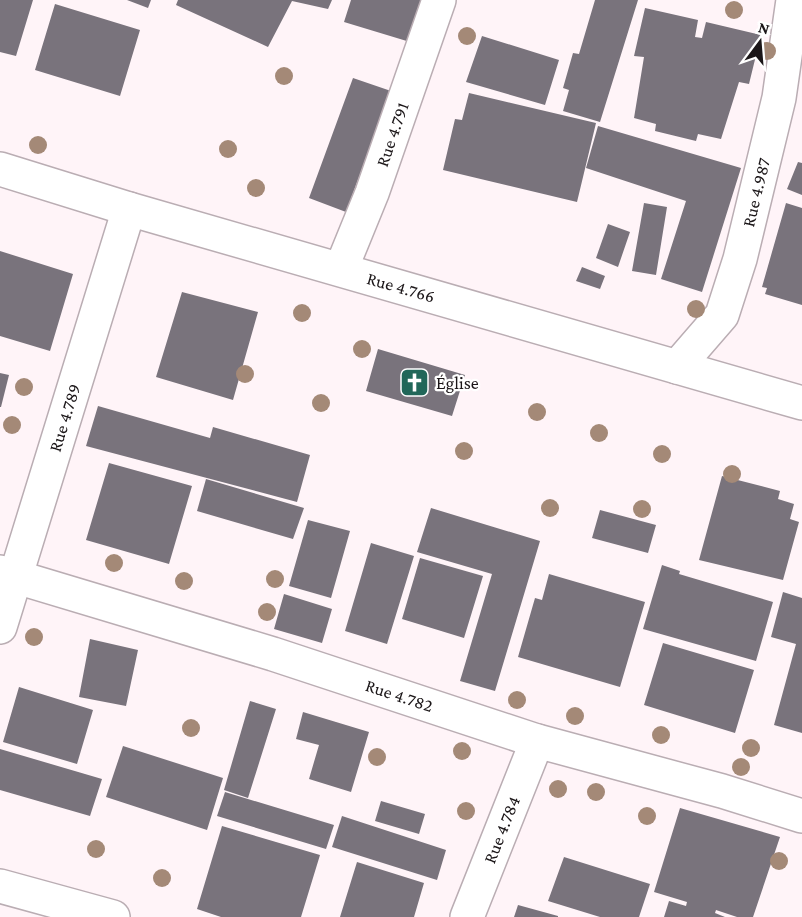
<svg xmlns="http://www.w3.org/2000/svg" width="802" height="917" viewBox="0 0 802 917" font-family="'Crimson Pro',serif">
<rect width="100%" height="100%" fill="#fff4f8"/>
<!-- building -->
<path fill="#79737c" d="M0,0H33L16,56L0,52Z
M127,0H151L148,8Z
M178,0H332L328,9L292,1L268,47L176,5Z
M351,0H422L410,42L344,22Z
M595,0H638L600,122L563,111L569,90L563,88L573,53L579,54Z
M55,4L140,30L120,96L35,70Z
M645,8L698,20L695,37L702,38L706,22L761,35L749,84L739,82L721,139L698,134L696,141L655,131L656,124L634,118L644,57L634,56Z
M482,36L559,60L545,105L466,82Z
M353,78L391,91L346,212L309,198Z
M469,93L596,123L577,202L443,170L455,119L462,120Z
M598,126L741,168L702,292L661,279L686,201L586,168Z
M798,162L802,163V195L787,189Z
M644,203L667,207L656,275L632,271Z
M786,203L802,208V305L765,294L767,288L762,287Z
M608,224L630,232L618,267L596,258Z
M0,251L73,274L50,351L0,336Z
M582,267L605,276L600,289L576,281Z
M182,292L258,312L233,400L156,377Z
M378,349L465,375L452,416L366,391Z
M0,373L9,375L1,407H0Z
M98,406L210,438L213,427L310,455L297,502L86,446Z
M109,463L192,486L169,564L86,540Z
M722,476L780,491L778,499L794,504L790,519L799,522L783,580L699,560Z
M206,479L304,508L293,539L197,511Z
M431,508L540,541L495,691L460,681L492,574L417,552Z
M600,510L656,525L648,553L592,538Z
M308,520L350,531L331,598L289,586Z
M371,543L414,556L387,644L345,631Z
M420,558L483,576L464,638L402,619Z
M662,565L680,571L679,574L773,602L756,661L643,629Z
M549,574L645,602L620,687L518,657L535,598L542,600Z
M783,592L802,598V733L774,725L796,644L771,637Z
M284,594L332,609L322,643L274,629Z
M90,639L138,650L126,706L79,697Z
M663,643L754,670L735,733L644,705Z
M19,687L93,710L77,764L3,742Z
M250,701L276,709L248,798L224,790Z
M303,712L369,732L351,792L309,779L319,745L296,739Z
M123,746L223,778L207,830L106,797Z
M0,749L102,779L90,816L0,790Z
M225,792L334,825L326,849L217,816Z
M381,801L425,814L419,834L375,821Z
M680,808L780,837L753,917H737L716,910L715,913L725,917H664L669,901L686,906L687,902L654,892Z
M342,816L446,850L437,880L332,847Z
M222,826L320,855L301,917H221L197,909Z
M564,857L650,884L639,917H600L548,901Z
M357,862L424,883L414,917H340Z
M518,905L558,916V917H514Z"/>
<g fill="none" stroke-linecap="round" stroke-linejoin="round">
<defs>
<g id="street">
<path id="s1" d="M341,269L372,193L439,0"/>
<path id="s2" d="M677,367L722,315L740,259L779,98L793,0"/>
<path id="s3" d="M0,572L273,654L537,741L722,791L802,816"/>
<path id="s4" d="M0,627L129,209"/>
<path d="M0,886L113,917"/>
<path id="s5" d="M467,917L537,741"/>
</g>
<g id="secondary">
<path id="s6" d="M0,169L129,209L802,403"/>
</g>
</defs>
<!-- street casing -->
<use href="#street" stroke="#baadb3" stroke-width="36"/>
<!-- secondary casing -->
<use href="#secondary" stroke="#baadb3" stroke-width="36"/>
<!-- street -->
<use href="#street" stroke="#fff" stroke-width="33"/>
<!-- secondary -->
<use href="#secondary" stroke="#fff" stroke-width="33"/>
</g>
<!-- trees -->
<g fill="#a48977">
<circle cx="734" cy="10" r="9"/>
<circle cx="467" cy="36" r="9"/>
<circle cx="767" cy="51" r="9"/>
<circle cx="284" cy="76" r="9"/>
<circle cx="38" cy="145" r="9"/>
<circle cx="228" cy="149" r="9"/>
<circle cx="256" cy="188" r="9"/>
<circle cx="696" cy="309" r="9"/>
<circle cx="302" cy="313" r="9"/>
<circle cx="362" cy="349" r="9"/>
<circle cx="245" cy="374" r="9"/>
<circle cx="24" cy="387" r="9"/>
<circle cx="321" cy="403" r="9"/>
<circle cx="537" cy="412" r="9"/>
<circle cx="12" cy="425" r="9"/>
<circle cx="599" cy="433" r="9"/>
<circle cx="464" cy="451" r="9"/>
<circle cx="662" cy="454" r="9"/>
<circle cx="732" cy="474" r="9"/>
<circle cx="550" cy="508" r="9"/>
<circle cx="642" cy="509" r="9"/>
<circle cx="114" cy="563" r="9"/>
<circle cx="275" cy="579" r="9"/>
<circle cx="184" cy="581" r="9"/>
<circle cx="267" cy="612" r="9"/>
<circle cx="34" cy="637" r="9"/>
<circle cx="517" cy="700" r="9"/>
<circle cx="575" cy="716" r="9"/>
<circle cx="191" cy="728" r="9"/>
<circle cx="661" cy="735" r="9"/>
<circle cx="751" cy="748" r="9"/>
<circle cx="462" cy="751" r="9"/>
<circle cx="377" cy="757" r="9"/>
<circle cx="741" cy="767" r="9"/>
<circle cx="558" cy="789" r="9"/>
<circle cx="596" cy="792" r="9"/>
<circle cx="466" cy="811" r="9"/>
<circle cx="647" cy="816" r="9"/>
<circle cx="96" cy="849" r="9"/>
<circle cx="779" cy="861" r="9"/>
<circle cx="162" cy="878" r="9"/>
</g>
<!-- icons -->
<defs>
<symbol id="church-square" viewBox="-11 -11 22 22"><rect x="-9" y="-9" width="18" height="18" rx="4" fill="#216759" stroke="#fff"/><path d="M-1.2-6h2.4v3.5h3.3v2.4h-3.3V6h-2.4V-.1h-3.3v-2.4h3.3Z" fill="#fff"/></symbol>
</defs>
<g fill-rule="evenodd">
<use href="#church-square" x="398" y="366" width="33" height="33"/>
</g>
<g text-anchor="middle" stroke-width="4.5" stroke-linejoin="round" paint-order="stroke">
<!-- street labels -->
<g font-size="18" fill="#1b1618" stroke="#fff">
<text dy="6" stroke="none"><textPath href="#s1" startOffset="144">Rue 4.791</textPath></text>
<text dy="6" stroke="none"><textPath href="#s2" startOffset="196">Rue 4.987</textPath></text>
<text dy="6" stroke="none"><textPath href="#s6" startOffset="418">Rue 4.766</textPath></text>
<text dy="6" stroke="none"><textPath href="#s4" startOffset="219">Rue 4.789</textPath></text>
<text dy="6" stroke="none"><textPath href="#s3" startOffset="418">Rue 4.782</textPath></text>
<text dy="6" stroke="none"><textPath href="#s5" startOffset="94">Rue 4.784</textPath></text>
</g>
<!-- poi labels -->
<g font-size="18" fill="#1b1618" stroke="#fff" text-anchor="start">
<text x="436" y="389">Église</text>
</g>
</g>
<!-- north arrow -->
<g transform="translate(760 42) rotate(16)" stroke="#ffffff" stroke-width="4.5" paint-order="stroke">
<path d="M0-4.5L10 22L0 15L-10 22Z" fill="#1b1618"/>
<text y="-9" font-size="16" font-weight="bold" text-anchor="middle" fill="#1b1618">N</text>
</g>
</svg>
